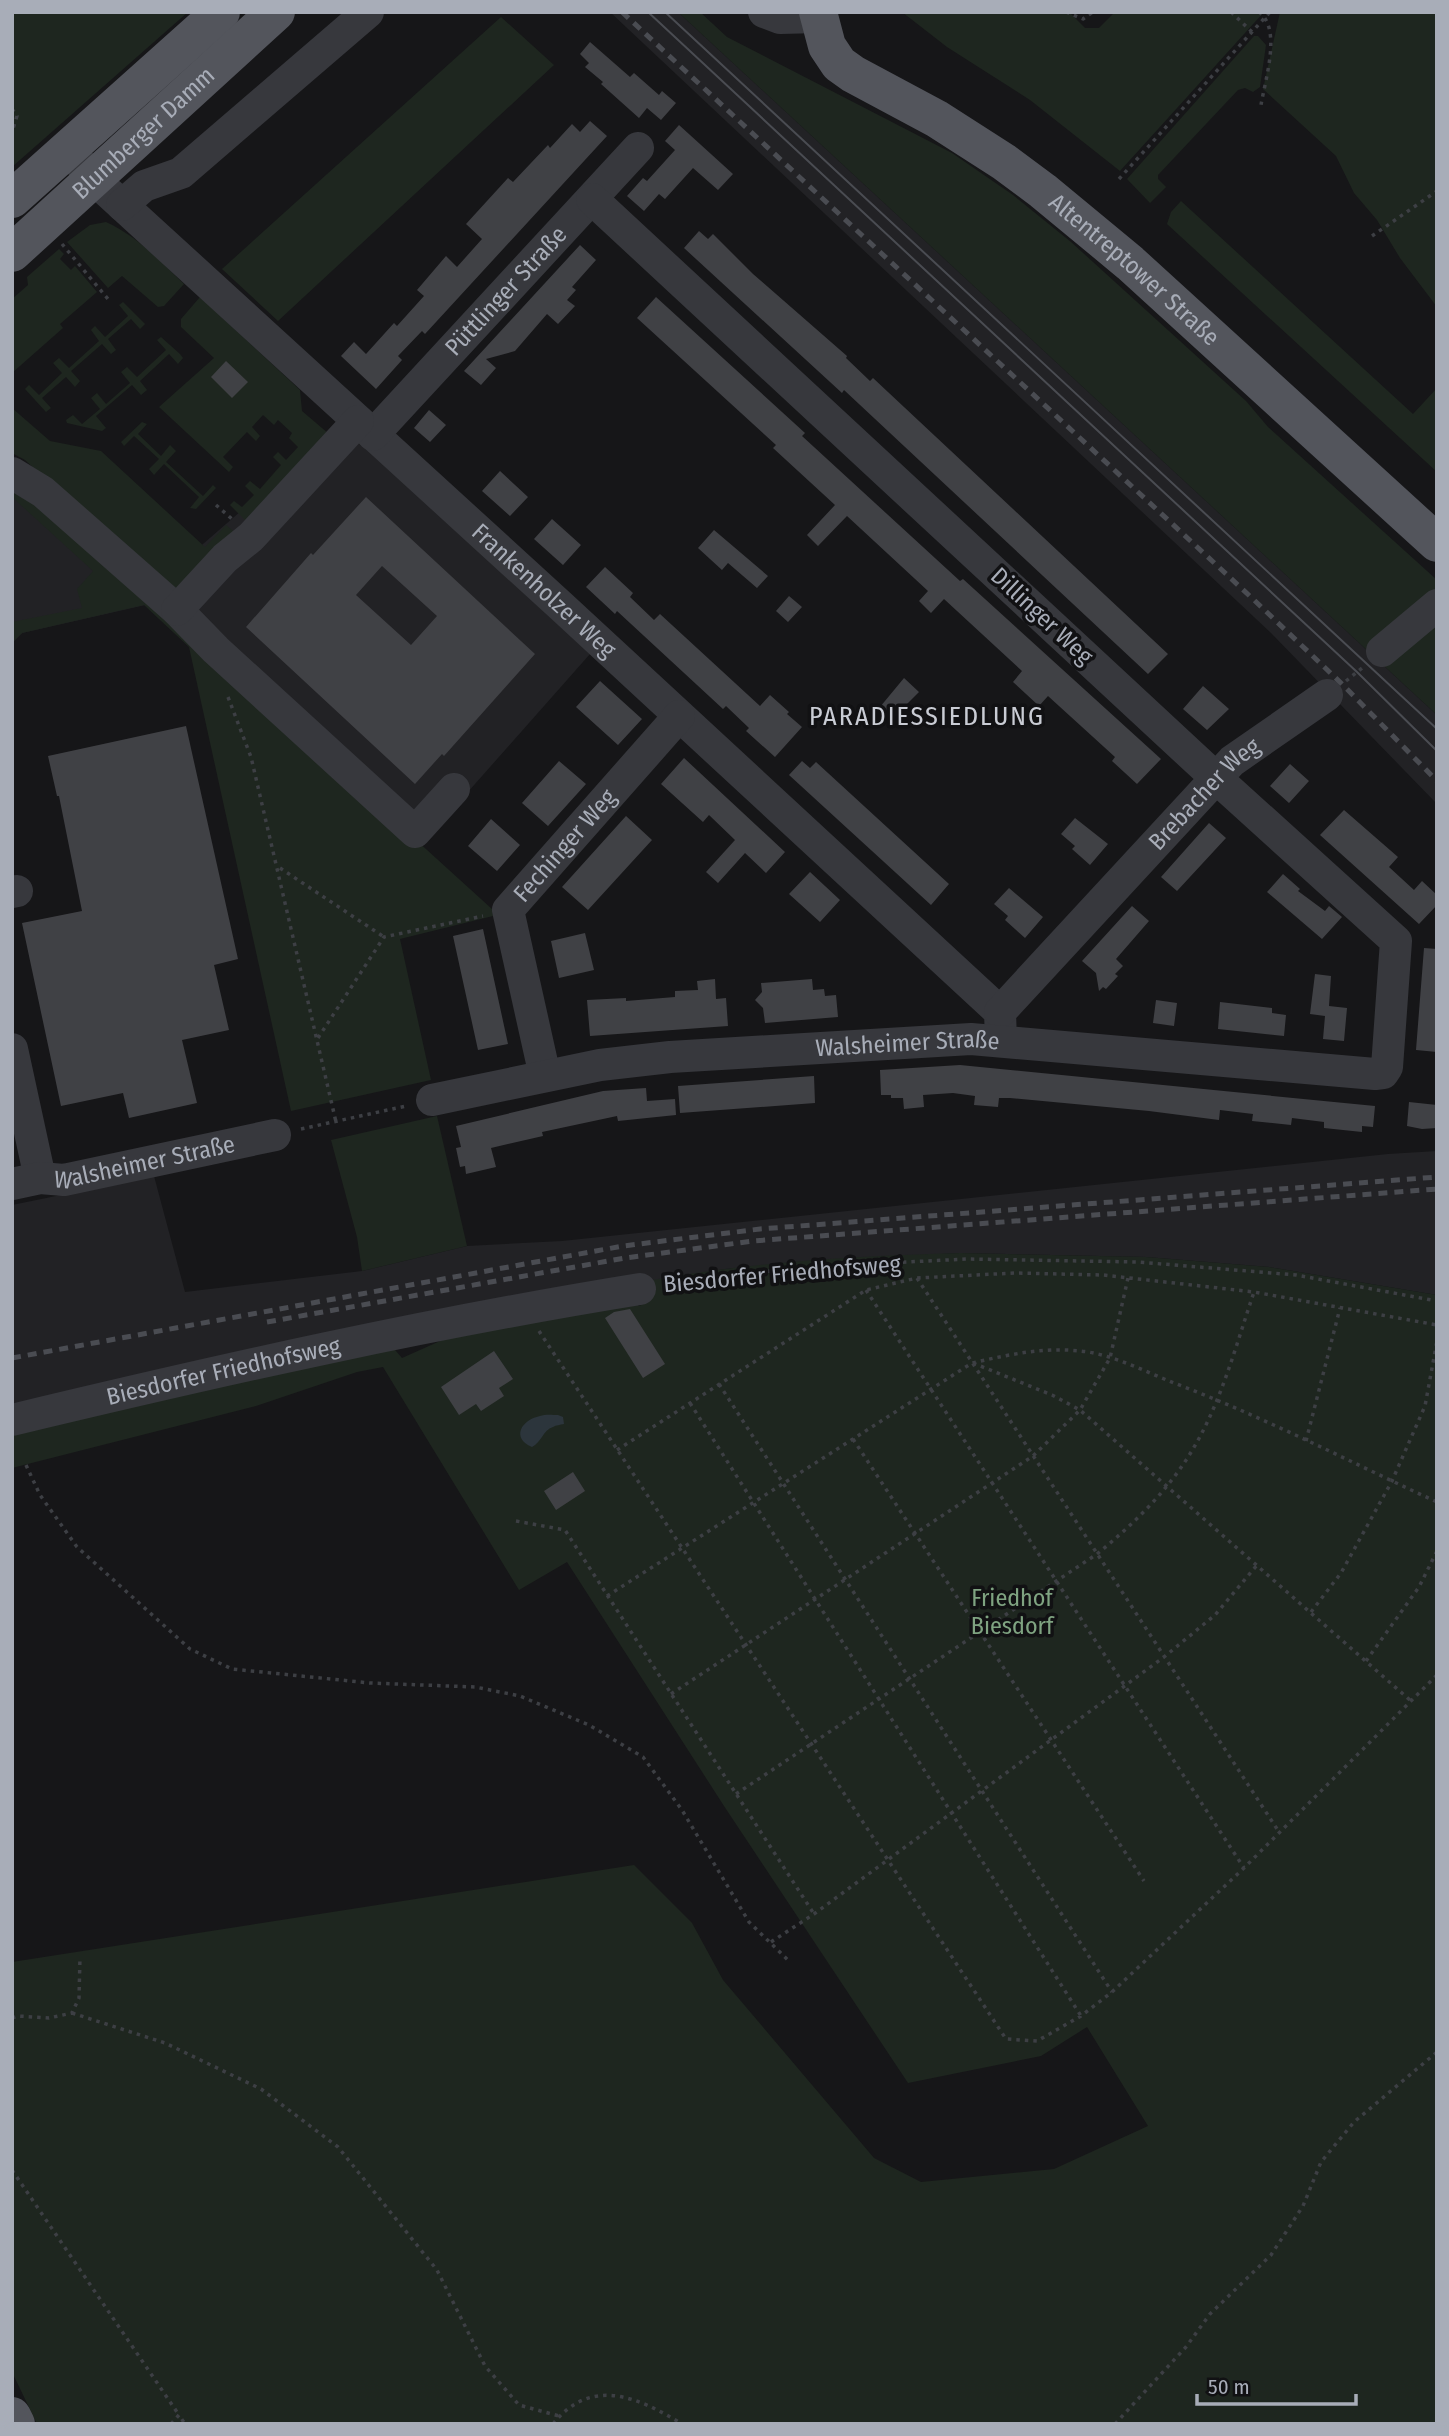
<svg xmlns="http://www.w3.org/2000/svg" width="1449" height="2436" viewBox="0 0 1449 2436" font-family="'Fira Sans Condensed',sans-serif">
<rect width="100%" height="100%" fill="#161618"/>
<!-- built -->
<path fill="#222225" d="M610,12H678L1437,715V804L1271,633Z
M341,424L590,654L421,845L157,584Z
M12,490L154,603L22,633L12,643Z
M1437,1151V1295L1269,1267L1146,1257L960,1253L847,1259L726,1269L551,1297L12,1405V1205L154,1176L185,1292L362,1271L467,1246L562,1241L1388,1154Z"/>
<!-- green -->
<path fill="#1e261f" d="M12,12H188L12,167Z
M678,12H700L727,37L952,153L1013,195L1071,242L1246,401L1268,427L1437,580V715Z
M902,12H1069L1085,28H1099L1115,12H1264L1120,171L1030,100L947,47Z
M1280,12H1437V307L1400,258L1377,220L1354,193L1336,156L1263,89Z
M501,17L554,65L278,321L222,269Z
M1254,36H1258L1266,45L1260,87L1253,92L1245,88L1238,90L1158,175V179L1166,187L1150,203L1127,179Z
M1181,201L1413,414L1437,388V472L1167,224L1171,212Z
M106,222C137,236 160,261 184,284L164,306L158,307L122,276L108,288L67,242L90,225Z
M59,249L64,254L60,259L71,270L75,266L97,292L60,324L63,328L12,373V299L28,285L27,277Z
M200,297L300,390L302,411L329,434L249,524L230,505L234,501L242,507L254,495L245,486L250,481L260,489L281,465L273,457L278,452L286,460L298,447L289,438L292,433L278,420L274,425L263,415L252,427L260,436L256,441L247,432L223,457L233,467L229,472L159,407L214,358L181,327V319Z
M123,302L145,324L140,329L131,319L108,339L116,350L111,354L102,344L71,371L80,381L75,387L66,377L42,398L51,408L46,412L25,389L29,385L39,395L62,373L53,363L59,358L69,368L99,341L91,330L95,326L105,337L128,316L119,305Z
M161,337L180,354L183,358L178,364L169,354L140,381L147,390L141,395L132,385L96,416L106,428L102,431L67,423L66,420L73,415L82,424L100,409L91,398L97,393L106,404L130,383L121,372L127,367L137,377L166,350L157,340Z
M12,408L50,441L101,451L205,547L226,525L238,535L183,590L157,584L25,460L12,453Z
M142,422L147,424L138,434L161,456L170,445L176,451L166,462L203,496L213,485L216,488L196,509L190,508L199,497L164,464L154,475L149,469L159,459L134,436L124,446L121,442Z
M14,492L45,503L492,909L493,916L400,939L431,1080L291,1111L189,647L144,605L22,633L12,643V622L82,608L77,589L93,571L12,497Z
M437,1116L467,1246L362,1271L357,1237L331,1140Z
M960,1253L1146,1257L1269,1267L1437,1295V2424H37L12,2372V1962L634,1865L692,1923L723,1980L874,2158L921,2182L1054,2169L1148,2126L1087,2027L1041,2056L908,2083L724,1806L567,1562L519,1590L383,1367L357,1372L256,1406L12,1468V1429L389,1343L402,1358L476,1325L629,1298L639,1306L649,1302L651,1298L647,1281C750,1262 856,1256 960,1253Z"/>
<!-- water -->
<path fill="#2c353c" d="M558,1415L563,1417L564,1424C560,1425 556,1425 553,1427C543,1430 541,1443 532,1447C511,1438 521,1420 540,1416C545,1414 553,1415 558,1415Z"/>
<!-- building -->
<path fill="#404145" fill-rule="evenodd" d="M590,42L630,77L634,73L659,95L662,91L676,103L661,120L647,108L639,118L601,84L603,82L585,67L589,63L580,54Z
M590,121L607,136L425,334L422,331L398,356L402,360L376,389L341,356L354,342L366,354L394,323L397,326L424,296L417,290L446,256L457,267L482,239L466,224L508,178L513,182L548,145L550,148L572,124L580,132Z
M679,125L733,174L718,190L693,168L665,199L659,194L644,211L627,196L643,178L647,181L675,150L665,141Z
M699,231L708,239L713,234L753,274L847,356L846,358L870,381L873,378L1168,654L1148,674L844,390L842,393L684,248Z
M580,245L596,260L572,287L576,290L567,300L575,306L558,324L547,314L515,351L486,359L496,368L481,385L464,371Z
M656,297L805,433L802,436L960,581L963,579L1161,759L1137,784L1112,761L1115,757L1048,696L1039,706L1013,682L1022,671L944,599L931,613L919,601L928,591L847,516L818,546L807,535L835,505L773,448L776,445L637,318Z
M226,361L248,382L232,398L211,377Z
M429,410L446,425L430,442L414,428Z
M500,471L528,497L510,516L482,491Z
M366,497L535,654L444,756L442,754L415,784L246,627L311,553L313,555ZM382,566L437,616L411,645L356,595Z
M552,519L581,545L563,565L534,539Z
M714,530L768,576L757,588L728,563L722,570L698,548Z
M605,567L633,593L630,597L654,620L660,614L760,706L770,695L789,712L787,714L802,727L775,757L746,731L749,728L726,706L723,709L617,611L615,614L586,587Z
M789,596L802,607L788,622L776,611Z
M904,678L919,692L892,719L880,707Z
M600,681L642,719L618,745L576,707Z
M1203,686L1229,709L1207,730L1183,709Z
M186,726L238,959L214,965L229,1030L182,1040L197,1103L129,1118L123,1093L61,1106L22,923L82,911L59,796H57L48,756Z
M684,758L785,852L766,873L745,853L718,883L706,872L735,840L709,815L703,822L661,784Z
M559,761L586,784L548,826L522,803Z
M802,761L810,768L816,762L949,884L931,905L789,775Z
M1290,764L1309,781L1289,803L1270,786Z
M1344,810L1398,857L1389,867L1414,890L1422,881L1437,895V905L1419,924L1320,835Z
M626,816L652,840L588,910L562,887Z
M1075,818L1108,844L1090,865L1072,849L1075,846L1061,834Z
M491,819L520,845L497,871L468,846Z
M1209,823L1226,838L1177,891L1161,877Z
M810,872L840,900L820,922L789,894Z
M1283,874L1300,889L1298,891L1325,911L1329,906L1342,917L1322,939L1267,892Z
M1009,888L1043,917L1025,938L1005,920L1008,916L994,904Z
M1132,906L1149,921L1116,959L1123,966L1115,974L1118,976L1106,989L1103,987L1099,991L1096,973L1082,961Z
M483,929L508,1044L478,1050L453,936Z
M585,933L594,970L559,978L551,941Z
M1424,948L1437,949V1052L1416,1050Z
M1315,974L1331,976L1329,1006L1347,1008L1344,1041L1323,1039L1325,1016L1310,1014Z
M715,979L716,999L726,998L728,1026L590,1036L587,1000L626,998V1001L675,997V991L698,990L697,981Z
M812,979L813,990L824,989L825,996L836,995L838,1017L765,1023L763,1008L755,1000L762,992L761,983Z
M1156,1000L1177,1003L1174,1026L1153,1023Z
M1220,1002L1272,1008V1013L1286,1015L1284,1036L1218,1029Z
M960,1065L1375,1106L1373,1127L1362,1126V1132L1324,1128V1122L1292,1118L1291,1125L1252,1121L1253,1114L1220,1110L1219,1120L1149,1111L1010,1098H999L998,1107L974,1105L975,1096L953,1093L923,1095L924,1107L904,1109L903,1098H891V1095H881L880,1070Z
M814,1076L815,1103L680,1113L678,1086Z
M646,1088L647,1101L675,1099L676,1115L618,1121L617,1116L542,1132L543,1136L491,1148L496,1167L466,1174L465,1166L460,1167L456,1148L461,1147L456,1126L603,1091Z
M1409,1102L1437,1105V1128L1422,1129L1407,1126Z
M630,1309L665,1364L643,1378L605,1318L614,1312Z
M494,1351L513,1379L499,1388L504,1396L481,1411L476,1404L459,1415L441,1387Z
M573,1472L585,1491L556,1510L544,1491Z"/>
<g fill="none" stroke-linecap="round" stroke-linejoin="round">
<!-- path -->
<path stroke="#3d3f44" stroke-width="3.5" stroke-dasharray="3.5 5" stroke-linecap="butt" d="M1066,12L1083,19L1093,12
M1231,12L1252,32
M1259,12C1282,29 1265,80 1261,105
M12,109L17,116L12,132
M1119,179L1270,12
M1372,236L1437,191
M62,244L108,299
M216,505L232,519
M1346,681L1362,668
M228,697L251,757L336,1122
M280,868L384,937
M318,1038L384,937L483,916
M301,1129L406,1106
M917,1278L1279,1832
M666,1283L706,1276L845,1265L967,1259L1138,1262L1296,1275L1437,1301
M866,1290L1244,1868
M539,1331L1006,2039L1037,2041L1081,2016L1112,1992L1244,1868L1437,1675
M973,1363L1052,1395L1080,1410L1411,1701
M719,1384L1112,1992
M690,1403L1081,2016
M853,1439L1144,1881
M1306,1441L1340,1308
M617,1450L866,1290L917,1278L1015,1273L1103,1275L1254,1292L1437,1325
M26,1465L40,1495L77,1547L190,1649L232,1669L370,1683L475,1687L520,1696L589,1725L643,1757L682,1810L749,1922L790,1962
M516,1521L565,1530L814,1914
M607,1596L972,1363C1011,1354 1048,1346 1088,1352C1118,1357 1146,1372 1174,1383C1264,1417 1350,1462 1437,1502
M1311,1612L1341,1573L1392,1481L1425,1406L1437,1341
M1366,1661L1419,1587L1437,1551
M671,1694L1033,1456L1080,1410L1110,1358L1128,1278
M736,1794L1097,1554C1136,1522 1172,1487 1197,1442C1223,1396 1237,1342 1254,1292
M771,1942L814,1914L1164,1657L1215,1615L1257,1565
M72,2013L165,2043L261,2089L338,2147L437,2270L485,2366L519,2405L559,2416
M12,2018L18,2016L49,2018L72,2013L79,1998L80,1957
M12,2170L179,2415
M171,2424L179,2415L185,2424
M553,2424C591,2376 638,2397 682,2424
M1115,2424L1186,2347L1210,2314L1271,2255L1303,2206L1321,2162L1354,2122L1437,2052"/>
<!-- minor -->
<g stroke="#37383d" stroke-width="32">
<path d="M764,12L780,18L819,17"/>
<path id="s1" d="M78,161L99,184L562,607L1000,1012L1001,1041"/>
<path d="M122,205L144,186L181,173L368,12"/>
<path id="s2" d="M373,435L638,148"/>
<path d="M12,473L43,492L177,610L216,650L415,832L454,789"/>
<path d="M177,610L225,558L251,537L358,421"/>
<path d="M1382,651L1437,605"/>
<path d="M12,892L17,891"/>
<path id="s3" d="M1000,1012L1232,761L1327,695"/>
<path d="M12,1049L40,1178"/>
<path id="s4" d="M545,1076L508,910L679,716"/>
<path id="s5" d="M432,1100L600,1065L670,1057L971,1039L1375,1074L1383,1073L1387,1067L1396,941L1216,778L592,199"/>
<path id="s6" d="M12,1184L40,1178L64,1180L275,1135"/>
<path id="s7" d="M12,1420C220,1370 429,1323 640,1289"/>
</g>
<!-- major -->
<g stroke="#53555c" stroke-width="38">
<path id="s8" d="M818,12L827,46L839,64L853,74L937,119L1004,162L1043,191L1130,263L1437,543"/>
<path d="M12,199L221,12"/>
<path id="s9" d="M12,253L276,12"/>
<path d="M12,2416L16,2424"/>
</g>
<!-- tram -->
<path stroke="#4a4c52" stroke-width="2" d="M648,12L1357,672L1437,751
M665,12L1437,729"/>
<!-- rail -->
<path stroke="#4a4c52" stroke-width="5" stroke-dasharray="9 7" stroke-linecap="butt" d="M622,12L1253,599L1342,684L1437,781
M267,1322L625,1258L753,1241L1437,1189
M12,1358L623,1246L760,1229L1437,1177"/>
</g>
<g text-anchor="middle" stroke-width="7" stroke-linejoin="round" paint-order="stroke">
<!-- street labels -->
<g font-size="24" fill="#a8adb8" stroke="#111113">
<text dy="8" stroke="none"><textPath href="#s9" startOffset="178">Blumberger Damm</textPath></text>
<text dy="8" stroke="none"><textPath href="#s8" startOffset="418">Altentreptower Straße</textPath></text>
<text dy="8" stroke="none"><textPath href="#s2" startOffset="196">Püttlinger Straße</textPath></text>
<text dy="8" stroke="none"><textPath href="#s1" startOffset="634">Frankenholzer Weg</textPath></text>
<text transform="translate(1042 616) rotate(43)" y="8">Dillinger Weg</text>
<text dy="8" stroke="none"><textPath href="#s3" startOffset="299">Brebacher Weg</textPath></text>
<text dy="8" stroke="none"><textPath href="#s4" startOffset="256">Fechinger Weg</textPath></text>
<text dy="8" stroke="none"><textPath href="#s5" startOffset="480">Walsheimer Straße</textPath></text>
<text dy="8" stroke="none"><textPath href="#s6" startOffset="135">Walsheimer Straße</textPath></text>
<text transform="translate(782 1274) rotate(-5)" y="8">Biesdorfer Friedhofsweg</text>
<text dy="8" stroke="none"><textPath href="#s7" startOffset="217">Biesdorfer Friedhofsweg</textPath></text>
</g>
<!-- park labels -->
<g font-size="24" fill="#7fa381" stroke="#111113">
<text x="1012" y="1606">Friedhof<tspan x="1012" dy="28">Biesdorf</tspan></text>
</g>
<!-- neighbourhood labels -->
<g font-size="26" letter-spacing="2" fill="#c9ccd4" stroke="#111113">
<text x="927" y="725">PARADIESSIEDLUNG</text>
</g>
</g>
<!-- border -->
<rect width="1449" height="2436" fill="none" stroke="#a8adb8" stroke-width="28"/>
<!-- scale -->
<path d="M1197 2394v10h159v-10" fill="none" stroke="#a8adb8" stroke-width="3.5"/>
<text x="1208" y="2394" font-size="21" fill="#a8adb8" stroke="#111113" stroke-width="5" paint-order="stroke">50 m</text>
</svg>
